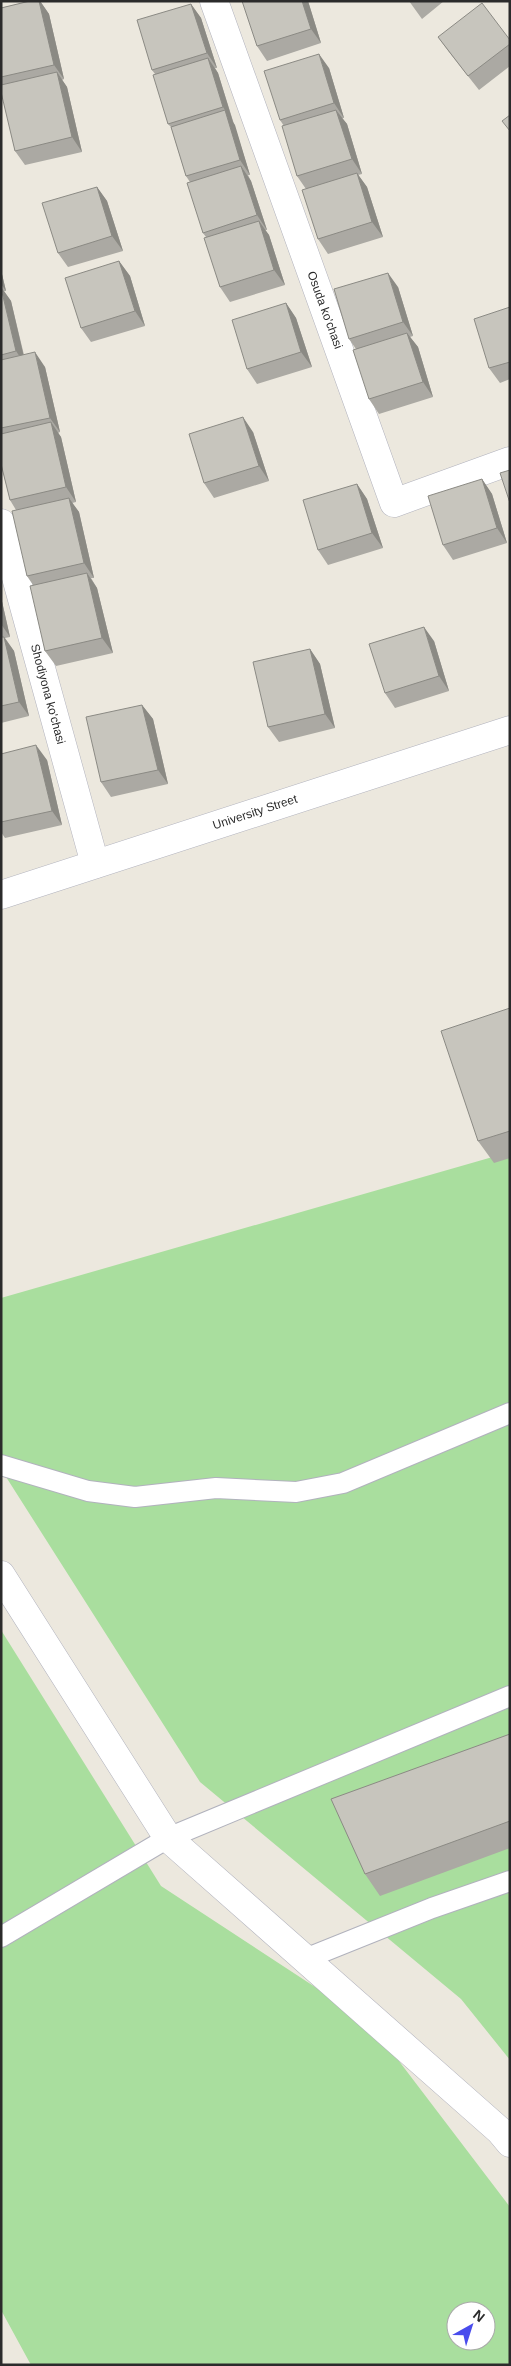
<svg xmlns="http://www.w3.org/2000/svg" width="511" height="2366" viewBox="0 0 511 2366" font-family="Helvetica,sans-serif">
<rect width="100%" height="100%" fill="#ece8de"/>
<!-- green -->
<path fill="#a9de9e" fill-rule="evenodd" d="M510,1152V2060L461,1999L200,1782L1,1469V1298Z
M1,1630L161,1886L370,2023L510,2207V2365H31L1,2310ZM456,2311H486V2341H456Z"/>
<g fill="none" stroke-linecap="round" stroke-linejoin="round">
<defs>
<path id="lane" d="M1,1465L88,1491L135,1497L216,1488L296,1492L343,1483L510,1413
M1,1937L168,1838L510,1696
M305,1959L432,1908L510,1881"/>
<path id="street" d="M214,1L394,503L510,461
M1,523L95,864
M1,1575L168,1838L500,2131L510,2143"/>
<path id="secondary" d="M1,895L510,730"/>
</defs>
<!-- lane casing -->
<use href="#lane" stroke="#b1b2bd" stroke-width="22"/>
<!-- street casing -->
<use href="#street" stroke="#b1b2bd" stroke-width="29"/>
<!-- secondary casing -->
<use href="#secondary" stroke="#b1b2bd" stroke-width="29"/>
<!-- lane -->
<use href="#lane" stroke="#fff" stroke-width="20"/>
<!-- street -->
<use href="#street" stroke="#fff" stroke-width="28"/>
<!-- secondary -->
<use href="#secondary" stroke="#fff" stroke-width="28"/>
</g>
<!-- wall -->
<path fill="#aba9a3" d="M30,1H40L49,14L64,79L62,80L67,87L82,152L25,165L15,151L1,84V8Z
M308,1L321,43L267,61L257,46Z
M409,1H444L422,19Z
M191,4L201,18L217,68H215L218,73L250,175H248L251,181L267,230H265L269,235L285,285L230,302L220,287L206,237L203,233L190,182L186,176L171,127L168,124L155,74L152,70Z
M438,37L510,40V66L479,90L449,52Z
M329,68L344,118H342L347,124L362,174L358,175L367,187L383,237L328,254L318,239L306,189L297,176L284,126L280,120Z
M97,187L107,201L123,251L68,267L58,253Z
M119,261L130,276L145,326L91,342L81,328Z
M1,270L6,291H4L11,301L24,355L45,367L60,432L58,433L61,437L76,502L72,503L79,512L94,578H91L97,588L113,653L56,666L45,651L33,585L27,576L16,510L10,500L1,464Z
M398,287L413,336L410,337L418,347L433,397L379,414L369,399L356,349L349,339Z
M286,303L296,318L312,367L257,384L247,369Z
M510,307V379L500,383L489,368Z
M253,432L269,481L214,498L204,483Z
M482,479L492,494L507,543L453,560L443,545Z
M357,484L367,499L383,548L328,565L318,550Z
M1,597L10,637L5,638L14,651L29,716L1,723Z
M434,641L449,691L395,708L385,693Z
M310,649L320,664L335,728L279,742L268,727Z
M142,705L153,719L168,784L111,797L101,782Z
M1,754L47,760L62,825L5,838L1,832Z
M510,1008V1158L494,1163L478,1141Z
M510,1734V1848L380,1896L365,1874Z"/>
<!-- shaded-wall -->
<path fill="#8b8a84" d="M39,1H40L49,14L64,79L54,65Z
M302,1H308L321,43L311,29Z
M191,4L201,18L217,68L207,53Z
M319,54L329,68L344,118L334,103Z
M208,58L218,73L233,122L223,107Z
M57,72L67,87L82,152L72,137Z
M225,110L235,125L250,175L240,160Z
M336,110L347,124L362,174L352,159Z
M241,166L251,181L267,230L257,215Z
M357,173L367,187L383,237L372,222Z
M97,187L107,201L123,251L112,236Z
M259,221L269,235L285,285L274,270Z
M119,261L130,276L145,326L135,311Z
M1,270L6,291L1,284Z
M388,273L398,287L413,336L403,322Z
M1,287L11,301L26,366L16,351Z
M286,303L296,318L312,367L301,352Z
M407,333L418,347L433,397L423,382Z
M35,352L45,367L60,432L50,418Z
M243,417L253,432L269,481L259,466Z
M51,422L61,437L76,502L66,487Z
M482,479L492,494L507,543L497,528Z
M357,484L367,499L383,548L372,533Z
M69,498L79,512L94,578L84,563Z
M87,573L97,588L113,653L102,638Z
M1,597L10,637L1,624Z
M424,627L434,641L449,691L439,676Z
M4,637L14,651L29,716L19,702Z
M310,649L320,664L335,728L325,714Z
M142,705L153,719L168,784L158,770Z
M36,745L47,760L62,825L52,811Z"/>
<!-- building -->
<path fill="#c7c5bd" stroke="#8b8a84" d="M30,1H39L54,65L1,77V8Z
M242,1H302L311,29L257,46Z
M482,3L510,40V44L468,76L438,37Z
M191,4L207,53L152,70L137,20Z
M319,54L334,103L280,120L264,71Z
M208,58L223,107L168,124L153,75Z
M57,72L72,137L15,151L1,92V85Z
M225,110L240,160L186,176L171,127Z
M336,110L352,159L297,176L282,126Z
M510,115V131L502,121Z
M241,166L257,215L203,233L187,183Z
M357,173L372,222L318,239L302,190Z
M97,187L112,236L58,253L42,203Z
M259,221L274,270L220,287L204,238Z
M119,261L135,311L81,328L65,278Z
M388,273L403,322L349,339L334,289Z
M1,288L16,351L1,355Z
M286,303L301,352L247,369L232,320Z
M510,307V362L489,368L474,319Z
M407,333L423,382L369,399L353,350Z
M35,352L50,418L1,428V360Z
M243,417L259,466L204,483L189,434Z
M51,422L66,487L10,500L1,464V434Z
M510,470V503L500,473Z
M482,479L497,528L443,545L428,496Z
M357,484L372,533L318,550L303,500Z
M69,498L84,563L27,576L12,511Z
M87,573L102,638L45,651L30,586Z
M424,627L439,676L385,693L369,644Z
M1,637H4L19,702L1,706Z
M310,649L325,714L268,727L253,662Z
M142,705L158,770L101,782L86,717Z
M36,745L52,811L1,822V754Z
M510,1008V1131L478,1141L441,1031Z
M510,1734V1821L365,1874L331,1799Z"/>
<g text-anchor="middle" stroke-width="4" stroke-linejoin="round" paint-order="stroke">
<!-- street labels -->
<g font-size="12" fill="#2b2b2b" stroke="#fff">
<text transform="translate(325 310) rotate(70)" y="4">Osuda ko'chasi</text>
<text transform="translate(48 694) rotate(75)" y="4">Shodiyona ko'chasi</text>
<text transform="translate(255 812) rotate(-18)" y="4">University Street</text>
</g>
</g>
<!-- border -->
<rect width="511" height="2366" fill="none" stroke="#2b2b2b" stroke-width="5"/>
<!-- north arrow -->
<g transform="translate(471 2326) rotate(39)"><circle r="24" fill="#ffffff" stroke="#aaaaaa"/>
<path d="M0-4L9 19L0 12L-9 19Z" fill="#494ced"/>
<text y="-8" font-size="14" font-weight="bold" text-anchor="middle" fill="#2b2b2b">N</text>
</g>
</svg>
